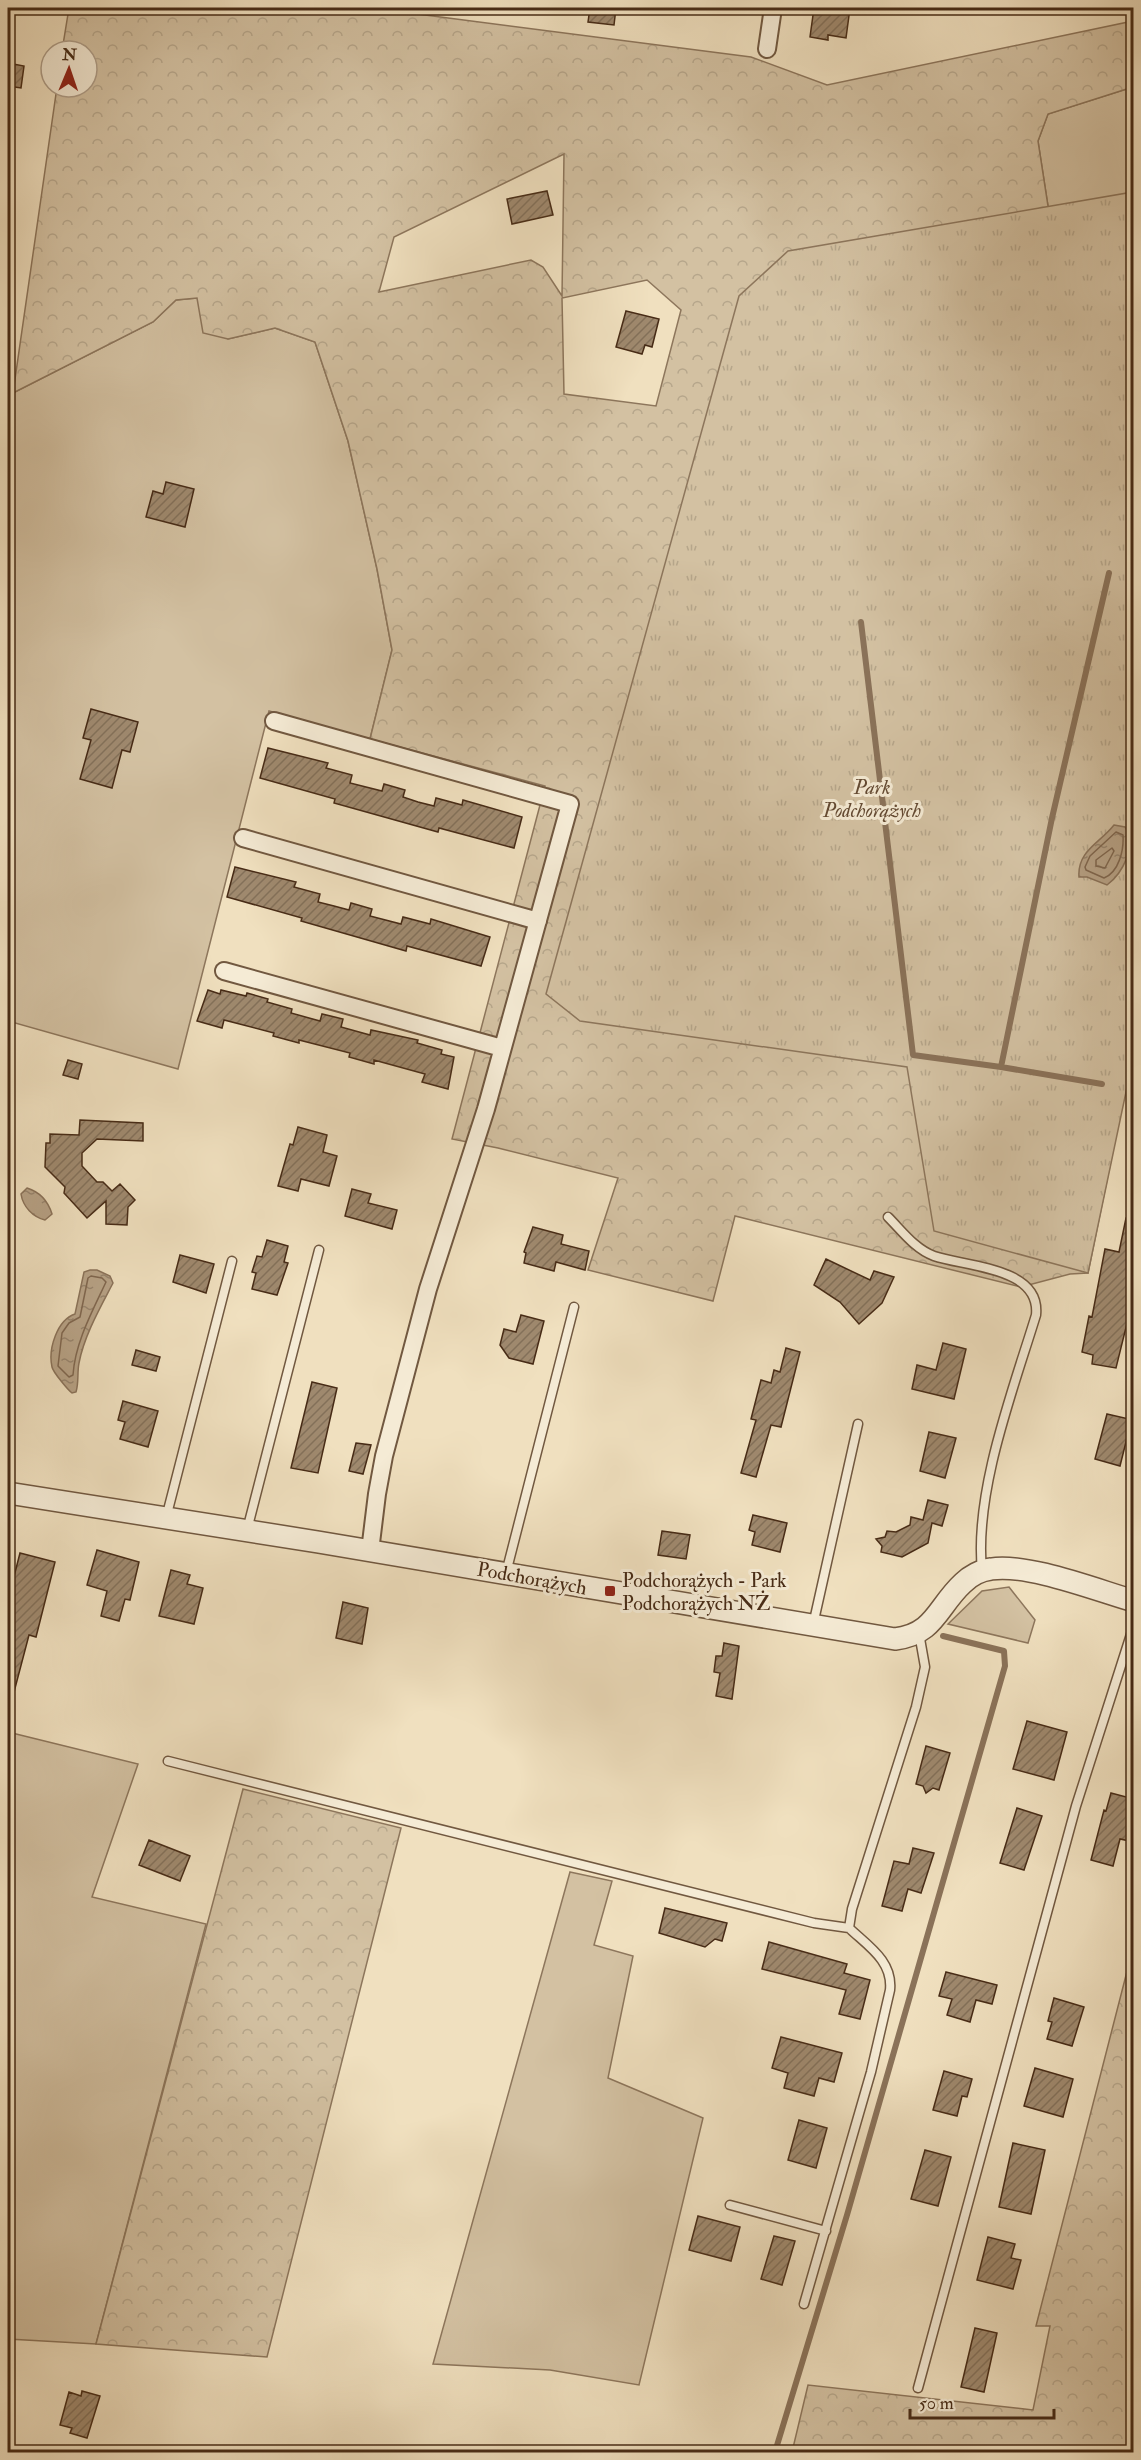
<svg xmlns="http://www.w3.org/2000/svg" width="1141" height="2460" viewBox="0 0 1141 2460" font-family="'IM FELL Double Pica',serif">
<defs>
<pattern id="forest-crowns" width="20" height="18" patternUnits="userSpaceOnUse" patternTransform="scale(1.5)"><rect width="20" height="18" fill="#d3c1a2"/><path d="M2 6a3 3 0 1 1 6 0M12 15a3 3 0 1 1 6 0" fill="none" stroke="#b6a68b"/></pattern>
<pattern id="park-tufts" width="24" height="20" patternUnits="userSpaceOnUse" patternTransform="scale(1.5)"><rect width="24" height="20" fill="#d3c1a2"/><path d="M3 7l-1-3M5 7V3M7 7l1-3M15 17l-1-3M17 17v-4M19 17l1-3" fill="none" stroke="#b6a68b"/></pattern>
<pattern id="water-ripples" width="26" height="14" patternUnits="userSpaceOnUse" patternTransform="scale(1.5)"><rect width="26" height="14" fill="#b7a286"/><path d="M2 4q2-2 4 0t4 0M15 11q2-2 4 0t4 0" fill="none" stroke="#97846d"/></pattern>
<pattern id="building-hatch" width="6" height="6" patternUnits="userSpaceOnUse" patternTransform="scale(1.5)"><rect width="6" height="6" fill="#9f896e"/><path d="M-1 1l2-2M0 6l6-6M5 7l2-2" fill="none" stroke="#837059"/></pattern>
</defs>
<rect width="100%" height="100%" fill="#f0e0bf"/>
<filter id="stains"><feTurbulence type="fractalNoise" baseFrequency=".00333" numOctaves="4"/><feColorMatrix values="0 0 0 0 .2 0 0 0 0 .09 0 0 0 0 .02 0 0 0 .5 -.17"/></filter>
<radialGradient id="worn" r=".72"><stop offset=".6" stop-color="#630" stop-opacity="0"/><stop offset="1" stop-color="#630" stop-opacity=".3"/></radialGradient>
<!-- green -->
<path fill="#d3c1a2" stroke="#8d765c" stroke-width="1.5" d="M1133,87V259L1050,219L1038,141L1048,114Z
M197,298L228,339L275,328L315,342L348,441L377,569L392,650L370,739L269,711L178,1069L8,1021V413L11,411L13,393L153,322L176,300Z
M1009,1587L1035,1620L1028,1643L948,1624L982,1591Z
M8,1732L138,1764L92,1897L206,1924L96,2344L8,2339Z
M570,1872L612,1881L594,1945L633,1956L608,2078L703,2118L639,2385L550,2370L433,2364Z"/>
<!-- forest -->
<path fill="url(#forest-crowns)" stroke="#8d765c" stroke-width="1.5" fill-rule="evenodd" d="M69,8H371L751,57L827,85L1133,21V87L1048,114L1038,141L1050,219L1134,259V1048L1088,1273L1070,1274L1021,1287L735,1216L713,1301L588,1270L618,1178L498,1148L452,1139L545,786L370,739L392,650L377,569L348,441L315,342L275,328L228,339L203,333L197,298L176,300L153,322L13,393L57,87H87V51H62ZM564,154L562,296L543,267L531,260L379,292L394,237ZM647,280L681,310L656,406L564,394L562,298Z
M243,1789L401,1828L267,2357L96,2344Z
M1133,1948V2452H792L808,2385L1033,2410L1050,2326H1036Z"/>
<!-- park -->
<path fill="url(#park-tufts)" stroke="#8d765c" stroke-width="1.5" d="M1133,192L1134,1054L1088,1273L934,1231L907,1067L580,1021L546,994L739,296L788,251Z"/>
<!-- water -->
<path fill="url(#water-ripples)" stroke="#8a7259" stroke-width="1.5" d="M1114,825L1125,827C1138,845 1122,874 1107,885L1087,877H1079C1077,851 1100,843 1114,825Z
M27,1188C40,1192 48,1201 52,1214L45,1220C33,1217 23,1207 21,1194Z
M90,1270H97L110,1276L113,1283C100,1308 84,1336 79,1363C77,1373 79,1382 76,1392L72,1393C68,1390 53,1372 52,1367C48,1349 57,1320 75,1314L84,1272Z"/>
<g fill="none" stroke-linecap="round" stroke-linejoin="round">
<!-- shore -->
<path stroke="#7f664e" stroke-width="1.5" d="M1116,832L1123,835C1124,850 1119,872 1104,878L1086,870L1085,867L1090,856Z
M1112,848L1114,851L1105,868L1096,866V860Z
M91,1276L102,1278L106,1282C92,1312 75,1343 73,1375L69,1377L58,1366L62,1333L69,1323L80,1317L88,1278Z"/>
<!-- stream -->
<path stroke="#8a7259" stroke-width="6" d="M861,622L913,1055L1001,1067
M1102,1084L1001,1067L1052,818L1109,573
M775,2452L847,2215L1005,1666L1004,1651L943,1636"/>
</g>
<!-- building -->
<path fill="url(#building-hatch)" stroke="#472b16" stroke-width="1.5" d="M590,8H616L614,25L588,22Z
M814,8H850L846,38L828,35V40L810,37Z
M8,63L24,66L21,88L8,86Z
M547,191L553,215L512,224L507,199Z
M626,311L659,319L652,347L645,345L642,354L616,347Z
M166,482L194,489L185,527L146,517L153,491L163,494Z
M91,709L138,722L130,752L122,750L112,788L80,779L91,740L83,738Z
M268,748L328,763L326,768L352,775L350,783L382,791L384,784L405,790L403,797L418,802L434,806L436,798L462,805L463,800L522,817L514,848L439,828L438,832L334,803L335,799L260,778Z
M235,867L296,882L294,887L320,894L318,902L334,906L349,910L351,903L372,909L370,916L401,924L403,917L430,924L431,919L490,937L481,966L407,946L406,951L301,921L302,918L227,897Z
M208,990L220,994L221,990L246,996L247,993L268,999L267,1002L292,1009L291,1013L320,1021L322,1014L343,1019L341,1027L370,1035L371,1030L418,1040L417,1043L442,1050L441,1054L454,1057L448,1089L422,1082L425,1074L374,1060V1064L349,1057L350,1053L299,1040V1043L273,1036L274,1033L224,1020L222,1028L197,1021Z
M68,1060L82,1064L78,1079L63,1075Z
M80,1120L143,1123V1141L97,1139L82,1153V1166L97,1182H103L112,1191L120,1184L135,1200L128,1207L127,1225L106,1224V1201L87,1218L64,1193L65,1187L45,1167L46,1143H50V1134L79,1135Z
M298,1127L327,1135L323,1152L337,1156L329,1186L301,1179L298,1191L278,1186L290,1144L293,1145Z
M352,1189L371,1194L368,1203L397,1210L392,1229L345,1216Z
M1126,1218H1134V1295L1116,1368L1092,1364L1093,1355L1082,1352L1089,1316L1092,1317L1105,1249L1119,1252Z
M533,1227L563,1235L561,1244L589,1251L585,1270L556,1262L554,1271L524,1263L526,1253L524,1252Z
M267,1240L288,1246L284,1262L288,1263L277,1295L252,1289L256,1273L252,1272L257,1256L262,1257Z
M180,1255L214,1264L206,1293L173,1282Z
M826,1259L870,1280L874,1271L894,1277L882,1303L859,1324L840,1302L814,1285Z
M521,1315L544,1321L533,1364L509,1358L500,1345L504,1329L516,1332Z
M943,1343L966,1349L954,1399L912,1389L917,1365L936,1370Z
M786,1348L800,1352L781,1427L771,1425L756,1477L741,1473L756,1420L751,1419L761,1380L771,1383L774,1370L780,1372Z
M136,1350L160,1357L156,1371L132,1365Z
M312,1382L337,1388L318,1473L291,1468Z
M123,1401L158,1411L148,1447L120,1439L125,1422L118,1420Z
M1107,1414L1129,1419L1127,1429L1129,1430L1120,1466L1095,1459Z
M929,1432L956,1438L945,1478L920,1471Z
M356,1443L371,1445L363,1474L349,1471Z
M928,1500L948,1505L942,1526L932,1523L928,1543L902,1557L881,1552L882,1546L876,1539L885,1537L887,1531L896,1532L910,1525L911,1517L923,1520Z
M753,1515L787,1523L780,1552L752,1545L755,1532L749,1530Z
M662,1531L690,1535L686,1559L658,1555Z
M97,1550L139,1562L130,1600L125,1599L119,1621L101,1616L107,1591L87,1585Z
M20,1553L55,1562L36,1637L29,1635L13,1696L8,1695V1600Z
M171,1570L190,1575L187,1584L203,1588L194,1624L159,1616Z
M343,1602L368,1608L362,1644L336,1638Z
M724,1643L739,1646L732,1699L716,1696L720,1673L714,1672L716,1656H722Z
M1027,1721L1067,1732L1054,1780L1013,1769Z
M926,1746L950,1753L939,1790L933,1788L926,1793L923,1786L916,1784Z
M1111,1793L1134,1799V1842L1120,1839L1113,1866L1091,1860L1104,1810L1106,1811Z
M1017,1808L1042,1816L1024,1870L1000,1863Z
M149,1840L190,1856L180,1881L139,1865Z
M913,1848L934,1853L921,1893L908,1889L902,1911L882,1906L894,1861L909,1864Z
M665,1908L727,1923L722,1941L715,1939L705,1947L659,1933Z
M769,1942L847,1964L844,1973L870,1980L860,2019L839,2014L846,1990L762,1969Z
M946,1972L997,1985L992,2004L976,2000L970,2022L947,2015L952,1999L939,1996Z
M1054,1998L1084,2007L1072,2046L1047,2039L1052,2022L1048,2021Z
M781,2037L842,2053L834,2082L819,2078L814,2096L784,2088L788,2073L772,2068Z
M1035,2068L1073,2079L1063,2117L1024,2106Z
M944,2071L972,2079L967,2097L962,2096L957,2116L933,2110Z
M799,2120L827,2128L816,2168L788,2160Z
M1013,2143L1045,2150L1031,2214L999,2207Z
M925,2150L951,2157L938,2206L911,2199Z
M698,2216L740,2227L731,2261L689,2250Z
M774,2236L795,2241L782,2285L761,2279Z
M988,2237L1015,2244L1011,2258L1021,2260L1013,2289L977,2280Z
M975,2328L997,2333L984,2392L961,2387Z
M82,2391L100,2396L87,2438L70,2433L72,2428L60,2425L69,2392L81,2396Z"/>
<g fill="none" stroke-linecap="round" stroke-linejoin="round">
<defs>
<path id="service" d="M888,1217C902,1231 915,1249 934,1256C966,1267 1041,1267 1036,1315C1013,1390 974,1492 982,1570
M166,1518L232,1261
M247,1530L319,1250
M506,1573L574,1307
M813,1625L858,1424
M168,1761L814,1923L849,1928
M730,2205L826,2231
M804,2304L871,2072L890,1990C893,1961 868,1946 849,1928L852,1909L916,1707L925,1667L919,1633
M918,2388L1076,1806L1134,1625"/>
<path id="minor" d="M767,49L773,8
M274,721L570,804L486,1109L428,1289L384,1456L377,1494L370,1551
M243,838L538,921
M224,971L502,1048"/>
<path id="tertiary" d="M8,1493L318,1542L895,1639C935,1634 937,1607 963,1583C970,1576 981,1570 991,1569C1027,1563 1096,1590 1134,1601"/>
</defs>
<!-- service casing -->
<use href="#service" stroke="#715840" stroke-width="11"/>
<!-- minor casing -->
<use href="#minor" stroke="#715840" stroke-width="20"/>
<!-- tertiary casing -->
<use href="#tertiary" stroke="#715840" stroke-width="24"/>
<!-- service -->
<use href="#service" stroke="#f5ebd5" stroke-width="8"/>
<!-- minor -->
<use href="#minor" stroke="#f5ebd5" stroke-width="16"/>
<!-- tertiary -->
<use href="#tertiary" stroke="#f5ebd5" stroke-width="21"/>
</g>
<!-- markers -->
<rect fill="#8f2418" stroke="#f5ebd5" stroke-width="2" x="604" y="1585" width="12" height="12" rx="3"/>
<g text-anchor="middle" stroke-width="6" stroke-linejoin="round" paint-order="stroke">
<!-- park labels -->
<g font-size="20" font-style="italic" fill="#634932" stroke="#f5ebd5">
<text x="872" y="794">Park<tspan x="872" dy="23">Podchorążych</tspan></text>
</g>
<!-- street labels -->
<g font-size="20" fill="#472b16" stroke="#f5ebd5">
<text transform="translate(532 1578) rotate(10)" y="7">Podchorążych</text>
</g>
<!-- poi labels -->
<g font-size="20" fill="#472b16" stroke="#f5ebd5" text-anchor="start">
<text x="622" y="1587">Podchorążych - Park<tspan x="622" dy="23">Podchorążych NŻ</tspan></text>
</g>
</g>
<!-- margin -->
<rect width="1141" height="2460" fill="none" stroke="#f0e0bf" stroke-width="30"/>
<rect x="9" y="9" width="1123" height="2442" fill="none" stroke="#472b16" stroke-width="3"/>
<rect x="15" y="15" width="1111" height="2430" fill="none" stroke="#472b16" stroke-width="1.5"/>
<!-- north arrow -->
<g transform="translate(69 69) rotate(2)"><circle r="28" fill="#f5ebd5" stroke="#af9e89" stroke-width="1.5"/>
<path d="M0-4.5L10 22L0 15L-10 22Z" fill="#8f2418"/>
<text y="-9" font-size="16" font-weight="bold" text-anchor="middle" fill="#472b16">N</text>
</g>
<!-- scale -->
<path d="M910 2409v9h144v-9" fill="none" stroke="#472b16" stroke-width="3"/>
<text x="919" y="2409" font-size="18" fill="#472b16" stroke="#f5ebd5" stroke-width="4.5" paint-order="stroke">50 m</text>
<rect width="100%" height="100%" filter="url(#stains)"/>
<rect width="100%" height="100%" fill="url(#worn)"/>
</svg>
